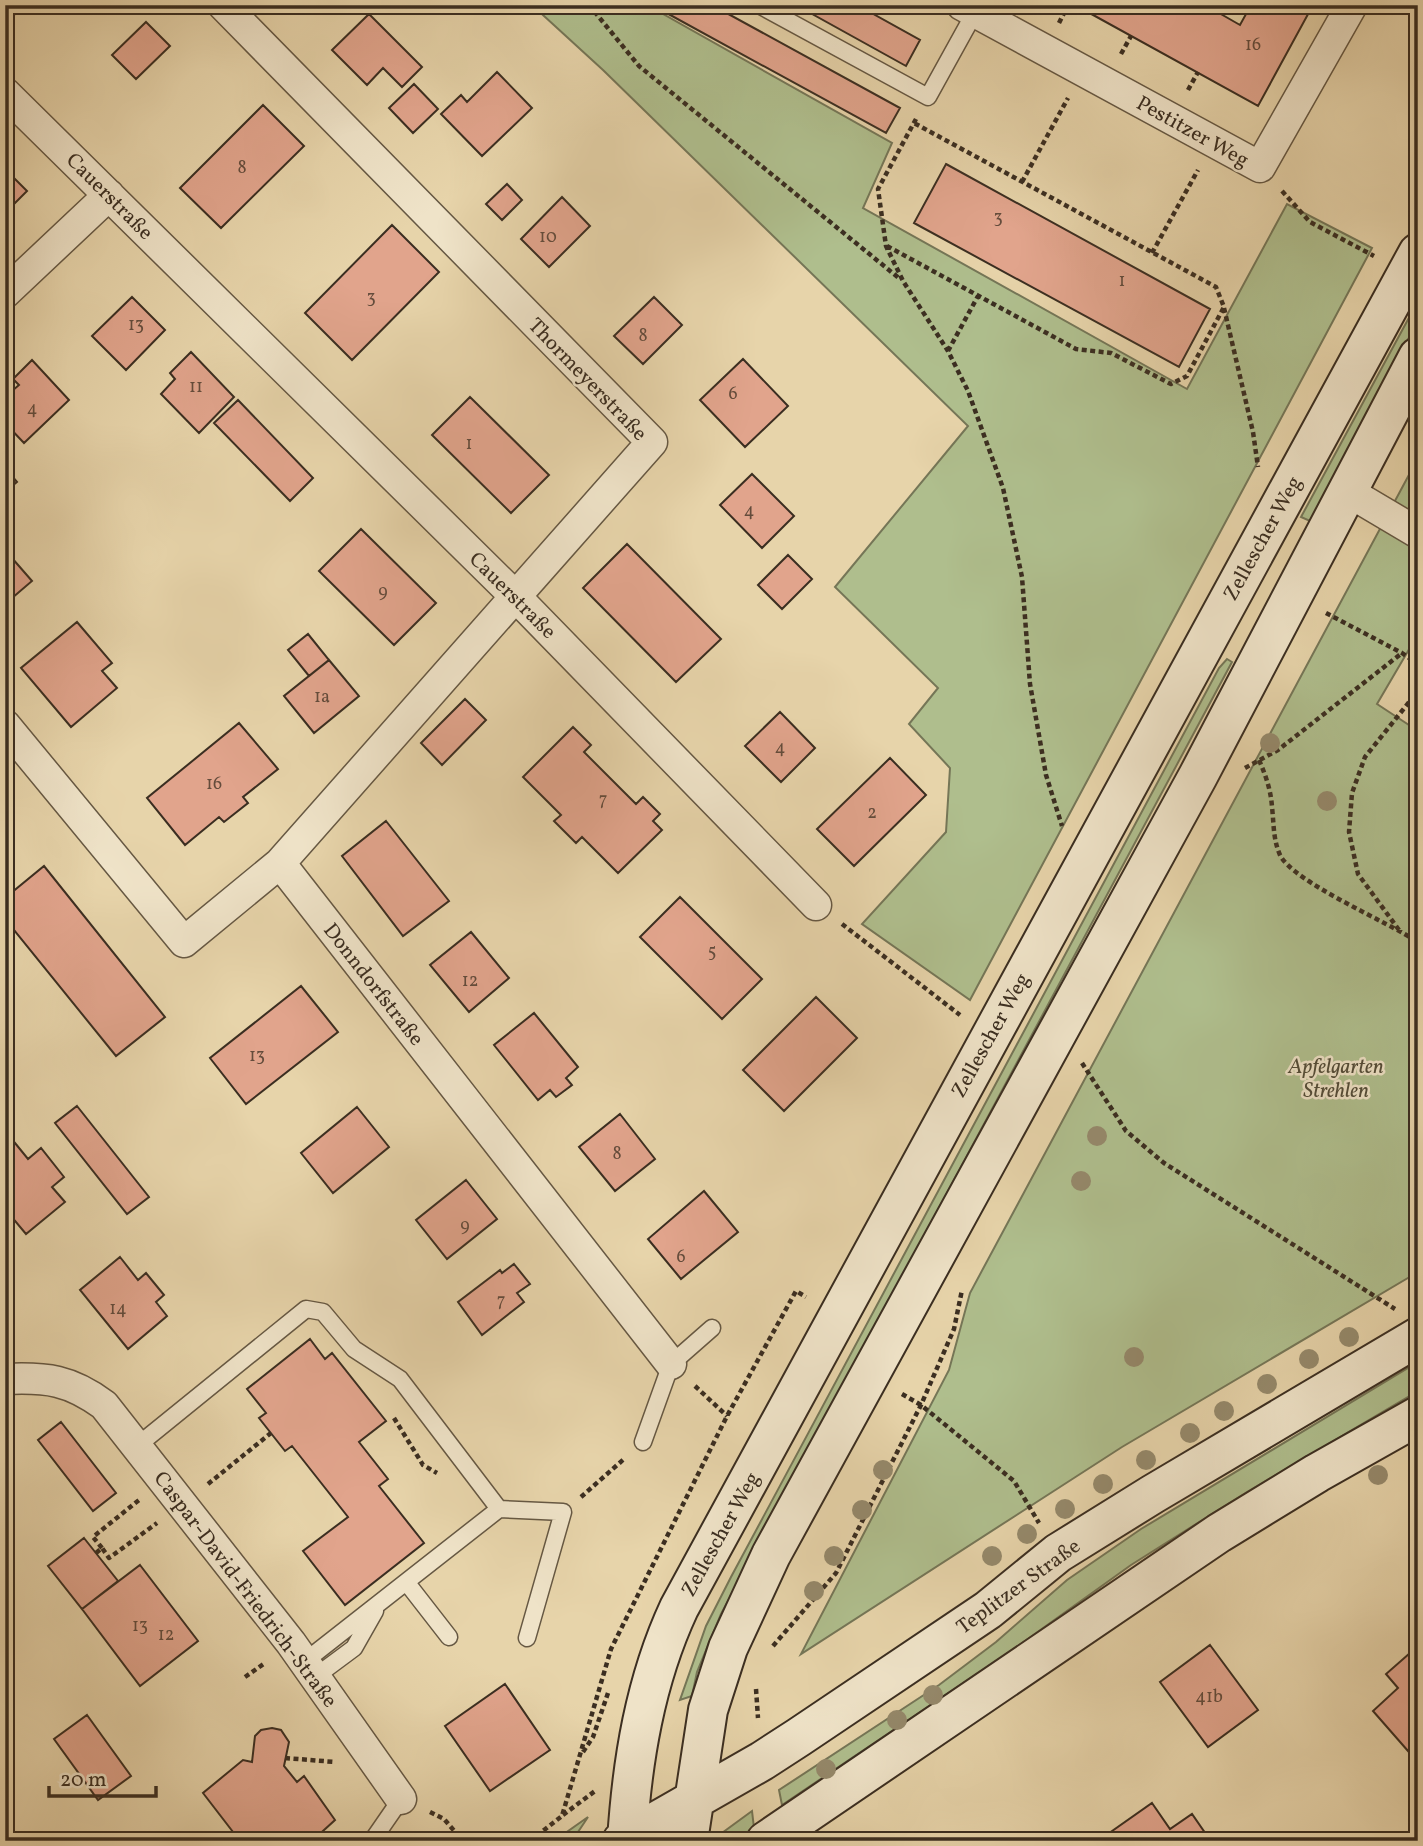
<svg xmlns="http://www.w3.org/2000/svg" width="1423" height="1846" viewBox="0 0 1423 1846" font-family="Vollkorn,serif">
<rect width="100%" height="100%" fill="#e7d4aa"/>
<filter id="stains"><feTurbulence type="fractalNoise" baseFrequency=".00286" numOctaves="4"/><feColorMatrix values="0 0 0 0 .2 0 0 0 0 .09 0 0 0 0 .02 0 0 0 .5 -.17"/></filter>
<radialGradient id="worn" r=".72"><stop offset=".6" stop-color="#630" stop-opacity="0"/><stop offset="1" stop-color="#630" stop-opacity=".3"/></radialGradient>
<!-- green -->
<path fill="#afbe8d" stroke="#757657" stroke-width="2" d="M532,5H647L892,143L863,208L1187,389L1287,204L1372,248L970,1000L862,924L946,832L950,768L909,724L938,688L835,587L968,426L603,70Z
M1418,301V321L1310,521L1301,517Z
M1418,458V634L1377,704L1418,731V1272L1122,1447L801,1654L949,1370L970,1293Z
M1227,659L1232,662L721,1614L697,1672L692,1696L680,1700L706,1626L731,1577L1219,668Z
M1418,1362V1391L1247,1492L1131,1565L1014,1649L782,1805L779,1790L939,1685L996,1642L1067,1580L1141,1529Z
M752,1811L754,1828L734,1841H711Z
M588,1817L572,1841H554Z"/>
<!-- building -->
<path fill="#e1a48c" stroke="#3b2e21" stroke-width="2" d="M5,5H24L7,22L5,20Z
M652,5H712L900,108L886,133Z
M796,5H857L920,40L906,66Z
M1075,5H1205L1240,25L1251,5H1313L1258,106Z
M369,14L422,67L402,87L383,68L367,85L332,50Z
M146,22L170,46L136,79L112,55Z
M497,72L532,108L482,156L441,114L461,95L467,102Z
M414,84L438,109L413,133L389,108Z
M263,105L304,146L221,228L180,188Z
M946,164L1210,309L1179,367L914,223Z
M5,169L27,191L5,213Z
M507,184L522,200L502,220L486,204Z
M562,197L590,226L549,267L521,239Z
M392,225L439,272L352,360L305,313Z
M132,297L165,330L126,370L92,336Z
M654,297L682,325L643,364L614,336Z
M191,352L234,397L199,433L161,394L175,379L170,373Z
M743,359L788,406L745,447L700,400Z
M32,360L69,400L24,443L5,423V397L19,385L13,379Z
M470,397L549,475L511,513L432,435Z
M238,400L313,478L290,501L214,423Z
M5,468L17,482L5,492Z
M752,474L794,516L762,548L720,505Z
M361,529L436,603L394,645L319,571Z
M627,544L721,639L676,682L583,588Z
M5,550L32,581L5,604Z
M788,555L812,579L782,609L758,585Z
M77,622L112,663L102,671L117,688L71,727L21,668Z
M308,634L329,660L309,676L288,650Z
M329,660L359,696L314,733L284,696Z
M465,699L486,720L442,765L421,743Z
M780,712L815,748L781,782L745,746Z
M239,723L278,769L243,797L248,803L224,822L219,817L185,845L147,798Z
M573,727L591,745L584,752L636,804L643,797L660,814L653,821L662,830L618,873L582,837L576,843L554,821L561,815L523,777Z
M890,758L926,795L854,866L817,829Z
M386,821L449,901L403,936L342,856Z
M44,866L165,1017L116,1056L5,919V898Z
M680,897L762,979L722,1019L640,937Z
M471,932L509,978L469,1012L430,965Z
M301,986L338,1032L246,1104L210,1058Z
M816,997L857,1038L784,1111L743,1070Z
M534,1013L578,1067L566,1078L572,1085L556,1097L550,1090L538,1100L494,1045Z
M77,1106L149,1197L127,1214L55,1123Z
M357,1107L389,1147L333,1193L301,1153Z
M620,1114L655,1159L615,1191L579,1147Z
M15,1143L28,1159L41,1148L64,1177L52,1187L65,1202L26,1234L5,1209V1151Z
M466,1180L497,1219L447,1259L416,1220Z
M704,1191L738,1232L681,1279L648,1239Z
M120,1257L138,1280L146,1273L164,1295L156,1302L167,1316L128,1349L80,1290Z
M514,1264L530,1284L517,1293L524,1302L482,1335L458,1302L500,1270L502,1273Z
M310,1339L325,1359L332,1353L386,1421L359,1442L388,1479L379,1486L424,1543L345,1605L303,1551L348,1517L292,1446L285,1451L259,1418L266,1413L247,1389Z
M61,1422L116,1493L93,1511L38,1440Z
M84,1538L118,1581L82,1609L48,1566Z
M140,1565L198,1641L140,1686L82,1609Z
M1210,1645L1258,1710L1208,1747L1160,1682Z
M1418,1646V1742L1408,1751L1373,1711L1398,1688L1386,1674Z
M505,1684L550,1750L490,1791L445,1726Z
M87,1715L131,1776L98,1800L54,1739Z
M272,1728L281,1730L289,1742L284,1766L297,1782L304,1776L335,1820L312,1841H240L203,1793L243,1760L252,1762L255,1736L261,1730Z
M1152,1803L1170,1829L1192,1814L1210,1840L1108,1841L1105,1836Z"/>
<g fill="none" stroke-linecap="round" stroke-linejoin="round">
<defs>
<path id="lane" d="M759,5L928,97L975,12
M643,1442L671,1364L712,1328
M137,1446L306,1309L323,1312L354,1349L400,1379L499,1509
M407,1583L449,1637
M304,1662L499,1509L563,1512L527,1638
M315,1677L354,1648L375,1611
M372,1841L401,1799"/>
<path id="street" d="M223,5L652,442L280,863
M962,5L1260,167L1352,5
M5,93L516,597L816,905
M5,293L109,195
M1347,491L1418,533
M5,725L184,942L280,863L671,1364
M5,1379C47,1377 70,1380 104,1405L291,1643L401,1799"/>
<path id="secondary" d="M622,1841L762,1761L799,1737L988,1610L1058,1553L1153,1494L1418,1337
M627,1841C632,1761 645,1681 679,1608L1418,253
M688,1841L708,1710L728,1648L771,1555L1198,776L1418,357
M766,1841L1219,1533L1317,1473L1418,1416"/>
</defs>
<!-- lane casing -->
<use href="#lane" stroke="#665843" stroke-width="19"/>
<!-- street casing -->
<use href="#street" stroke="#665843" stroke-width="33"/>
<!-- secondary casing -->
<use href="#secondary" stroke="#3b2e21" stroke-width="42"/>
<!-- path -->
<path stroke="#3b2e21" stroke-width="4.5" stroke-dasharray="5 3.5" stroke-linecap="butt" d="M589,5L639,66L900,279
M1238,5L1248,10
M1059,23L1068,5
M1121,54L1131,36
M1188,90L1198,72
M916,119L878,189L886,246L903,281L948,351L968,391L1003,488L1022,577L1030,684L1046,775L1062,826
M1022,182L1068,98
M1282,191L1310,222L1374,256
M887,246L1076,349L1111,353L1171,384L1187,376L1224,307L1216,287L914,123
M1152,253L1198,170
M1224,308L1253,432L1258,467
M948,351L978,296
M1326,613L1402,653L1418,664
M1259,760C1266,776 1271,791 1272,807C1274,825 1273,839 1280,855C1293,882 1388,922 1418,942
M1245,768L1278,750L1402,653
M842,924L960,1015
M1399,930L1358,874L1349,832L1352,793L1365,757L1418,691
M1082,1063L1126,1131L1164,1163L1395,1309
M695,1386L727,1416
M902,1394L921,1405L1014,1481L1039,1523
M394,1418L423,1465L437,1473
M208,1484L271,1433
M581,1497L624,1459
M102,1548L93,1537L139,1500
M96,1553L102,1548L109,1558L157,1523
M773,1646L836,1573L921,1405L954,1329L962,1290
M245,1677L265,1663
M756,1689L758,1718
M583,1752L593,1737L608,1693
M285,1758L335,1762
M430,1812L444,1819L463,1841
M563,1815L595,1791
M530,1841L562,1816L611,1649L727,1416L796,1291L806,1297"/>
<!-- lane -->
<use href="#lane" stroke="#efe3c8" stroke-width="16"/>
<!-- street -->
<use href="#street" stroke="#efe3c8" stroke-width="30"/>
<!-- secondary -->
<use href="#secondary" stroke="#efe3c8" stroke-width="38"/>
</g>
<!-- trees -->
<g fill="#95896b">
<circle cx="1270" cy="743" r="10"/>
<circle cx="1327" cy="801" r="10"/>
<circle cx="1097" cy="1136" r="10"/>
<circle cx="1081" cy="1181" r="10"/>
<circle cx="1349" cy="1337" r="10"/>
<circle cx="1134" cy="1357" r="10"/>
<circle cx="1309" cy="1359" r="10"/>
<circle cx="1267" cy="1384" r="10"/>
<circle cx="1224" cy="1411" r="10"/>
<circle cx="1190" cy="1433" r="10"/>
<circle cx="1146" cy="1460" r="10"/>
<circle cx="883" cy="1470" r="10"/>
<circle cx="1378" cy="1475" r="10"/>
<circle cx="1103" cy="1484" r="10"/>
<circle cx="1065" cy="1509" r="10"/>
<circle cx="862" cy="1510" r="10"/>
<circle cx="1027" cy="1534" r="10"/>
<circle cx="834" cy="1556" r="10"/>
<circle cx="992" cy="1556" r="10"/>
<circle cx="814" cy="1591" r="10"/>
<circle cx="933" cy="1695" r="10"/>
<circle cx="897" cy="1720" r="10"/>
<circle cx="826" cy="1769" r="10"/>
</g>
<g text-anchor="middle" stroke-width="5" stroke-linejoin="round" paint-order="stroke">
<!-- number labels -->
<g font-size="18" fill="#644c3c">
<text x="1253" y="50">16</text>
<text x="242" y="173">8</text>
<text x="998" y="223">3</text>
<text x="548" y="242">10</text>
<text x="1122" y="286">1</text>
<text x="371" y="303">3</text>
<text x="136" y="330">13</text>
<text x="643" y="341">8</text>
<text x="196" y="392">11</text>
<text x="733" y="399">6</text>
<text x="32" y="414">4</text>
<text x="469" y="449">1</text>
<text x="749" y="516">4</text>
<text x="383" y="597">9</text>
<text x="322" y="702">1a</text>
<text x="780" y="753">4</text>
<text x="214" y="789">16</text>
<text x="603" y="805">7</text>
<text x="872" y="818">2</text>
<text x="712" y="957">5</text>
<text x="470" y="986">12</text>
<text x="257" y="1061">13</text>
<text x="617" y="1159">8</text>
<text x="465" y="1231">9</text>
<text x="681" y="1262">6</text>
<text x="501" y="1306">7</text>
<text x="118" y="1314">14</text>
<text x="140" y="1631">13</text>
<text x="166" y="1640">12</text>
<text x="1209" y="1702">41b</text>
</g>
<!-- street labels -->
<g font-size="21" fill="#3b2e21" stroke="#efe3c8">
<text transform="translate(1193 131) rotate(29)" y="7">Pestitzer Weg</text>
<text transform="translate(110 196) rotate(45)" y="7">Cauerstraße</text>
<text transform="translate(588 379) rotate(46)" y="7">Thormeyerstraße</text>
<text transform="translate(1262 538) rotate(-61)" y="7">Zellescher Weg</text>
<text transform="translate(513 595) rotate(45)" y="7">Cauerstraße</text>
<text transform="translate(374 984) rotate(52)" y="7">Donndorfstraße</text>
<text transform="translate(990 1035) rotate(-61)" y="7">Zellescher Weg</text>
<text transform="translate(720 1534) rotate(-61)" y="7">Zellescher Weg</text>
<text transform="translate(1018 1586) rotate(-36)" y="7">Teplitzer Straße</text>
<text transform="translate(246 1589) rotate(53)" y="7">Caspar-David-Friedrich-Straße</text>
</g>
<!-- park labels -->
<g font-size="21" font-style="italic" fill="#524b37" stroke="#efe3c8">
<text x="1336" y="1073">Apfelgarten<tspan x="1336" dy="24">Strehlen</tspan></text>
</g>
</g>
<!-- margin -->
<rect width="1423" height="1846" fill="none" stroke="#e7d4aa" stroke-width="28"/>
<rect x="7" y="7" width="1409" height="1832" fill="none" stroke="#3b2e21" stroke-width="3.5"/>
<rect x="14" y="14" width="1395" height="1818" fill="none" stroke="#3b2e21" stroke-width="2"/>
<!-- scale -->
<path d="M49 1786v10h107v-10" fill="none" stroke="#3b2e21" stroke-width="3.5"/>
<text x="60" y="1786" font-size="21" fill="#3b2e21" stroke="#efe3c8" stroke-width="5" paint-order="stroke">20 m</text>
<rect width="100%" height="100%" filter="url(#stains)"/>
<rect width="100%" height="100%" fill="url(#worn)"/>
</svg>
